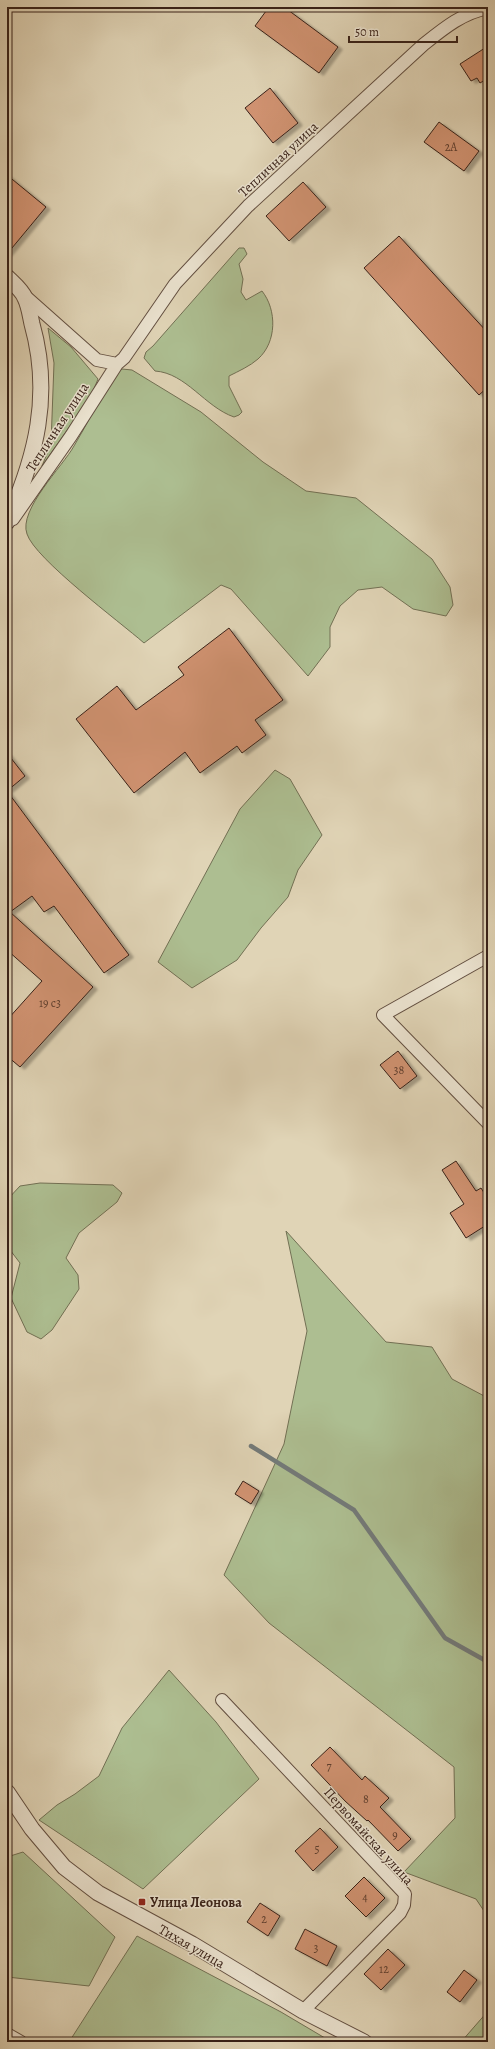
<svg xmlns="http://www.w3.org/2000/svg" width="495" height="2049" viewBox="0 0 495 2049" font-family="Alegreya,serif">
<defs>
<filter id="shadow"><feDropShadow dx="4.5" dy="2.5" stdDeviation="1" flood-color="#0004"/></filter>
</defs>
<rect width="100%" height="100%" fill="#e0d4b6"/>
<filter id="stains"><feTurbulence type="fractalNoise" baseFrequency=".005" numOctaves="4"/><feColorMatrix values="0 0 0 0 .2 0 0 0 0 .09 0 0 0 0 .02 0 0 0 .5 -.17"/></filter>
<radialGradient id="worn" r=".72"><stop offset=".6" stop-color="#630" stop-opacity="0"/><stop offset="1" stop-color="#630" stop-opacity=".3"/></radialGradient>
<!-- green -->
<path fill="#adbe91" stroke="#727054" d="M239,248H244L247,254L239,264L243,279L241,292L246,300L262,291C277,310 277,342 258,359C250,366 239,371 229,376V386L242,412L239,415L234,417C205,407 186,373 155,371L144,358L146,352L153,346Z
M48,328L71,347L98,379L91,396L42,466L51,444L54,363Z
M122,369L132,370L201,412L263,462L306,491L356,498L432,559L450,587L453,605L446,616L413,609L382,587L358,590L340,606L330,627V647L308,676L231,589L221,585L144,643C120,622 35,559 27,534C18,510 63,466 74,446C88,423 99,399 112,376Z
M275,770L290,779L322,835L298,870L288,897L261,928L237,960L192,988L158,962L240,809Z
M40,1183L113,1185L122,1193L117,1202L79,1233L66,1258L78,1275L79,1289L52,1330L41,1339L27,1332L11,1298L20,1263L7,1246V1200L20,1186Z
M286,1231L386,1342L432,1347L452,1379L488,1398V1917L476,1899L404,1872L455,1818L454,1767L269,1623L224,1575L284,1444L307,1331Z
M169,1670L216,1722L259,1779L143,1889L39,1820L57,1805L75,1794L99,1776L122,1728Z
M23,1852L115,1937L89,1986L7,1977V1857Z
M137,1936L281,2012L330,2041L69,2042Z
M488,2011V2042H461Z"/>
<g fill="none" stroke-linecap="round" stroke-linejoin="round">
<!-- stream -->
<path stroke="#737a79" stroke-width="4.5" d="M251,1446L354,1510L445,1638L488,1662"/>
</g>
<!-- building -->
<path fill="#d19372" stroke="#382118" filter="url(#shadow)" d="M269,7H284L338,47L319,73L255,26Z
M488,46V78L480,83L477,78L471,81L460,64Z
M270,88L298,123L273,143L245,108Z
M439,122L479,151L464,171L424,142Z
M7,175L46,207L7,254Z
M303,182L326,207L289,241L266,216Z
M399,236L488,333V387L479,395L364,268Z
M229,628L283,700L255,720L266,735L242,753L237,746L200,773L185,752L134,793L76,719L117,686L136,710L184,675L178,667Z
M7,753L25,776L7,791L129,955L104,973L54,906L44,912L32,896L10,912L93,987L20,1067L7,1056V1020L42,981L7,950Z
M398,1051L417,1076L400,1089L380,1065Z
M456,1161L476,1191L481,1188L488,1199V1224L466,1238L450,1213L464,1204L442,1170Z
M243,1481L259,1491L251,1504L235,1494Z
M330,1747L362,1780L365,1776L389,1798L380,1807L411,1839L398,1851L368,1820L367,1821L345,1801L311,1765Z
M320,1828L338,1847L313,1871L295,1851Z
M364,1877L385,1898L366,1917L345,1896Z
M260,1903L280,1916L268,1936L247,1922Z
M305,1929L337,1946L327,1966L295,1949Z
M388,1949L405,1965L381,1990L364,1974Z
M464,1970L477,1980L460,2002L447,1992Z"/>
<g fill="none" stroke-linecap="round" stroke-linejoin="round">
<defs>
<path id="minor" d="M25,296L97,360L117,364L124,358L175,284L248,206L423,45C443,29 462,13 488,8
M13,519L71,436L117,364
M488,956L383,1015L488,1123
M222,1700L405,1894L404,1905L400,1913L303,2011
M7,2034L21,2042"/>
<path id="tertiary" d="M7,277C13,283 22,290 25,298C29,306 30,315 32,324C52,395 36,457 7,522
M7,1792L32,1829L64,1867L98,1893L192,1944L303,2011L364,2042"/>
</defs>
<!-- minor casing -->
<use href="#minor" stroke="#624e40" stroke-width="14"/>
<!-- tertiary casing -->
<use href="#tertiary" stroke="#624e40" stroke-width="17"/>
<!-- minor -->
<use href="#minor" stroke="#ebe3d0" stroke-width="12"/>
<!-- tertiary -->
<use href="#tertiary" stroke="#ebe3d0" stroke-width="15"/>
</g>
<!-- markers -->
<rect fill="#8f2418" stroke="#ebe3d0" stroke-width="1.5" x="138" y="1898" width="8" height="8" rx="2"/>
<g text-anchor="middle" stroke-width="3" stroke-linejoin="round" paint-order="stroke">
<!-- number labels -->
<g font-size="12" fill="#5e3e2e">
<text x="451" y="151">2А</text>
<text x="50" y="1007">19 с3</text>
<text x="399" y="1074">38</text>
<text x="329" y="1770">7</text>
<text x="366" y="1803">8</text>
<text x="395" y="1839">9</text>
<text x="317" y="1853">5</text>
<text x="365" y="1901">4</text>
<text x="264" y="1923">2</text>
<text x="316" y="1952">3</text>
<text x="384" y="1973">12</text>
</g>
<!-- street labels -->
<g font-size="14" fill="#382118" stroke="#ebe3d0">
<text transform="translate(278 159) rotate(-43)" y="5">Тепличная улица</text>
<text transform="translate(57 427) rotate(-57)" y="5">Тепличная улица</text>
<text transform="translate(369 1836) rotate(48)" y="5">Первомайская улица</text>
<text transform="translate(192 1946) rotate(30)" y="5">Тихая улица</text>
</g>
<!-- poi labels -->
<g font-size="14" font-weight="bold" fill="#382118" stroke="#ebe3d0" text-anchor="start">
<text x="150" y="1907">Улица Леонова</text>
</g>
</g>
<!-- margin -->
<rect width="495" height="2049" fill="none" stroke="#e0d4b6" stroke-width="24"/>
<rect x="8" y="8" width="479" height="2033" fill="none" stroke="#382118" stroke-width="2"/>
<rect x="12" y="12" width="471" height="2025" fill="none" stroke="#382118"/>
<!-- scale -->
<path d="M349 36v6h108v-6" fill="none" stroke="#382118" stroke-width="2"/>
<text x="355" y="36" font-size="12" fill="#382118" stroke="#ebe3d0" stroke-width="3" paint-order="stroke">50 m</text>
<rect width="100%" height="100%" filter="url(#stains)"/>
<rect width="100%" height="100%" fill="url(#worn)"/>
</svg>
